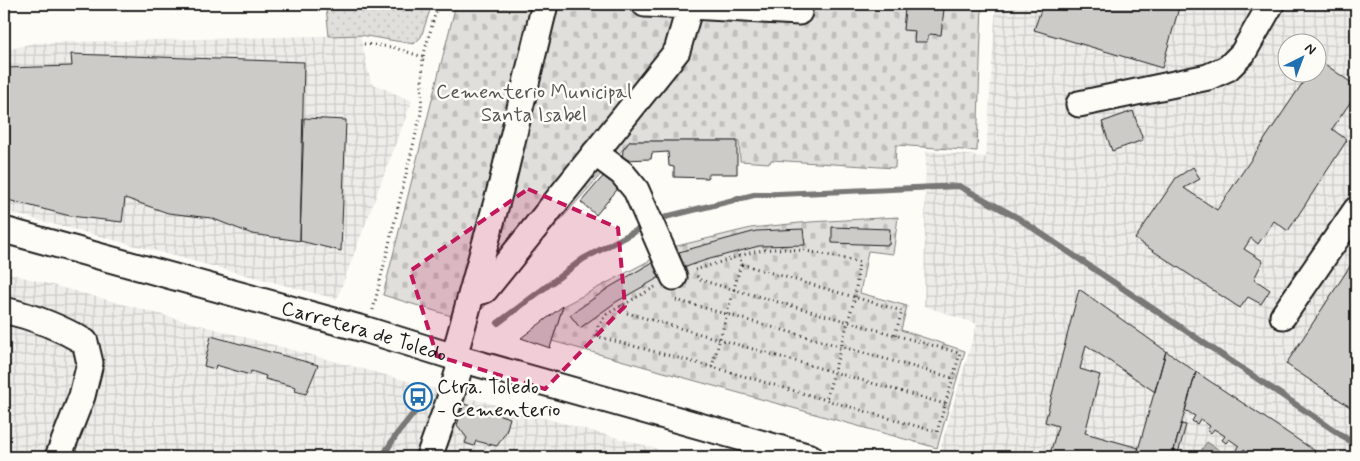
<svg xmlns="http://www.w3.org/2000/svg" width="1360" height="461" viewBox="0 0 1360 461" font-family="Mynerve,sans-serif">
<defs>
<pattern id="industrial-grid" width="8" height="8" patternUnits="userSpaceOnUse" patternTransform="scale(1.25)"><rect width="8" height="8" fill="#eeede9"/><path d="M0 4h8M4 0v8" fill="none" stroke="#cccbc7"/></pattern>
<pattern id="grass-dots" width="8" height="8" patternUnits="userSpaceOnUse" patternTransform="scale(1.25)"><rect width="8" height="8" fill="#e0dfdb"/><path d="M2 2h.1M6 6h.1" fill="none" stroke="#c0bfbb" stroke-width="1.8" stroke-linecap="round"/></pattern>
<pattern id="cemetery-stones" width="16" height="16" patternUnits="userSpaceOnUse" patternTransform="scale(1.25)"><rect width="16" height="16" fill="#e0dfdb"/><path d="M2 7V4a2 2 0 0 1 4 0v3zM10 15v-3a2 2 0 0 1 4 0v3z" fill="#c0bfbb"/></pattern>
<pattern id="water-waves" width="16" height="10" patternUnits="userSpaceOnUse" patternTransform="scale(1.25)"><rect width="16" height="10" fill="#b7b6b2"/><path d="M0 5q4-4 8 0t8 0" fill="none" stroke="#9d9c98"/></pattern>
</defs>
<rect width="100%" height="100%" fill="#fdfcf7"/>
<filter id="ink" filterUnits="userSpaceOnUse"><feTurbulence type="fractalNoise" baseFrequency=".02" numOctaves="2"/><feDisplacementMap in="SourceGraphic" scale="10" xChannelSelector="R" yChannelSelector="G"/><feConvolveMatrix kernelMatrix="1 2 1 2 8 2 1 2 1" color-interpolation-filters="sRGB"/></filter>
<g filter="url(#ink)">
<!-- industrial -->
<path fill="url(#industrial-grid)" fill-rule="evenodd" d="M996,4H1356V457H938L977,324L924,306L926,151L986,157ZM1288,42H1318V72H1288Z
M360,35L371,83L412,101L337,299L4,211V51L33,43Z
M4,272L452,393L687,457H4Z"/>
<!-- grass -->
<path fill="url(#grass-dots)" stroke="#7e7e7c" d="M331,4H432L421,37L414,44L360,35L329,36L326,7Z"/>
<!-- cemetery -->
<path fill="url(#cemetery-stones)" stroke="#7e7e7c" d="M456,4H982L977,151L896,145L895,168L771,160L770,163L740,161L739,141H630L471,322L383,295Z
M898,217L893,254L868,251L860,293L907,306L901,330L965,351L937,448L552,341L563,306L677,246L751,228L810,222Z"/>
<!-- water -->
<path fill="url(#water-waves)" stroke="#797876" d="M1207,442L1230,457H1201L1198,455Z"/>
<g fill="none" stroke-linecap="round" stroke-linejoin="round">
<!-- stream -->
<path stroke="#797876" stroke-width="6" d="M656,221L669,216L754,195L959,186L1018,218L1356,445
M498,323L583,259L647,225
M382,457L397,434L422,403"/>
</g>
<!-- building -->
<path fill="#cccbc8" stroke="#1c1c1c" d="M915,4H930V7L944,9L941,35L929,34L927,42H914L915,31L903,30L905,8L915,9Z
M1043,4H1180L1162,68L1034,30Z
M71,54L304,62L300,241L252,234L211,218L168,213L125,198L122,222L70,216L4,199V68L72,66Z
M1319,60L1356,86V94L1332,129L1347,140L1288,231L1274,221L1258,244L1251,238L1244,249L1263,261L1254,279L1270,290L1261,304L1248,297L1240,308L1135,239L1176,178L1193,167L1200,179L1184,188L1217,210L1310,72H1318Z
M1133,111L1143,140L1112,151L1102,122Z
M304,118L346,120L341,251L300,241Z
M630,141H737V174H708V178L674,177V167L669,166L668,152L652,153L651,159L622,160L623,150Z
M606,173L621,185L596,215L581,202Z
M832,227L890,229L889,245L832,243Z
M803,229L805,245L759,246L706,260L683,268L679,252L756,231Z
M1356,257V411L1286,364Z
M653,262L660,277L616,302L580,328L570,315L610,287Z
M1079,289L1166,351L1155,392L1086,345L1080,369L1100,375L1085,433L1139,448L1136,457H1049L1058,426L1045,422Z
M563,306L550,348L521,338Z
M211,336L318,365L306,394L295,391L296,387L265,379L266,376L251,371L250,375L216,365L215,369L204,366Z
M1166,351L1196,372L1172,457H1136Z
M1196,372L1324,457H1253L1254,456L1244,449L1241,453L1237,450L1239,446L1229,439L1226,443L1222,440L1225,436L1214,429L1211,433L1207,430L1210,426L1200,419L1197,424L1192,421L1195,416L1185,410Z
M464,404L510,418L506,432L497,446L476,441L474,446L465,443L467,438L457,425Z
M1181,424L1186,425L1177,457H1172Z"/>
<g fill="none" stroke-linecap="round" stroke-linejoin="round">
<defs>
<g id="minor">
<path d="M690,6L799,12"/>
<path d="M1079,104L1208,77L1228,68L1243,53L1271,4"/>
<path d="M595,153L622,173L636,190L674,277"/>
<path id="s1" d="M4,230L367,330L454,357L810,457"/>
<path d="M472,293L485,290L677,51L690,6L645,4"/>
<path d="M4,310C34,317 58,326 85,342L90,363L82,396L58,457"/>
<path d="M1283,316L1356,210"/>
<path d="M454,357L502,183L545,4"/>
<path d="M429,457L452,393L462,359"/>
</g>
</defs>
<!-- minor casing -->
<use href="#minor" stroke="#1c1c1c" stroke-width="29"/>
<!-- path -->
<path stroke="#1c1c1c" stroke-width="3" stroke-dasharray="1 4" stroke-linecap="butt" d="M364,44L392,47L423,57
M695,270L740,256
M697,276L700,280L895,335
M655,287L607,314L598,325L596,336L712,367L937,432L960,353L895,335L902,311L741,264
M676,300L953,378
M621,305L627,313L945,404
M373,310L421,113L423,57L438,4
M712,367L741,264L740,256C746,254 752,252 759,251C791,244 828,256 859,262L855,297L826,400"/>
<!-- minor -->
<use href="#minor" stroke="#fdfcf7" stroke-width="25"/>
</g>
</g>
<!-- marked area -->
<path fill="#c2185b" fill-opacity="0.2" stroke="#c2185b" stroke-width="4" stroke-dasharray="10 6" stroke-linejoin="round" d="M528,189L618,228L625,306L545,389L437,356L410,271Z"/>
<!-- icons -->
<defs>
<symbol id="bus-ring" viewBox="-11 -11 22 22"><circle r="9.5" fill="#fdfcf7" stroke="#1f6fb2" stroke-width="1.5"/><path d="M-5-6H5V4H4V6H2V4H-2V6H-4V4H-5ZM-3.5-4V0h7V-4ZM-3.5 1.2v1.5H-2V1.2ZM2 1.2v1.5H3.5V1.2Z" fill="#1f6fb2"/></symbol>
</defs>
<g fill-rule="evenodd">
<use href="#bus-ring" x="402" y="381" width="32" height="32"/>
</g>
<g text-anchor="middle" stroke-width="5" stroke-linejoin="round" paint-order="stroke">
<!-- park labels -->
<g font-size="20" fill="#575655" stroke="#fdfcf7">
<text x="534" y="98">Cementerio Municipal<tspan x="534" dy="23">Santa Isabel</tspan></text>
</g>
<!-- street labels -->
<g font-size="20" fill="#1c1c1c" stroke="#fdfcf7">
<text dy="7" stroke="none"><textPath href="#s1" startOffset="374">Carretera de Toledo</textPath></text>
</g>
<!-- poi labels -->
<g font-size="20" fill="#1c1c1c" stroke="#fdfcf7" text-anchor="start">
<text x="437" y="393">Ctra. Toledo<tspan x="437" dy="23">- Cementerio</tspan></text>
</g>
</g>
<!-- margin -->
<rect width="1360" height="461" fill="none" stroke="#fdfcf7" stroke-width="20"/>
<rect x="10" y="10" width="1340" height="441" fill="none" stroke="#1c1c1c" stroke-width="2" filter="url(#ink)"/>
<!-- north arrow -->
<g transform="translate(1302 58) rotate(42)"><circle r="24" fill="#fdfcf7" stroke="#a3a29f"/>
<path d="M0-4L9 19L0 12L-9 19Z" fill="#1f6fb2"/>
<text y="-8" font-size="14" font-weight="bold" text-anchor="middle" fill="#1c1c1c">N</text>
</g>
</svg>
